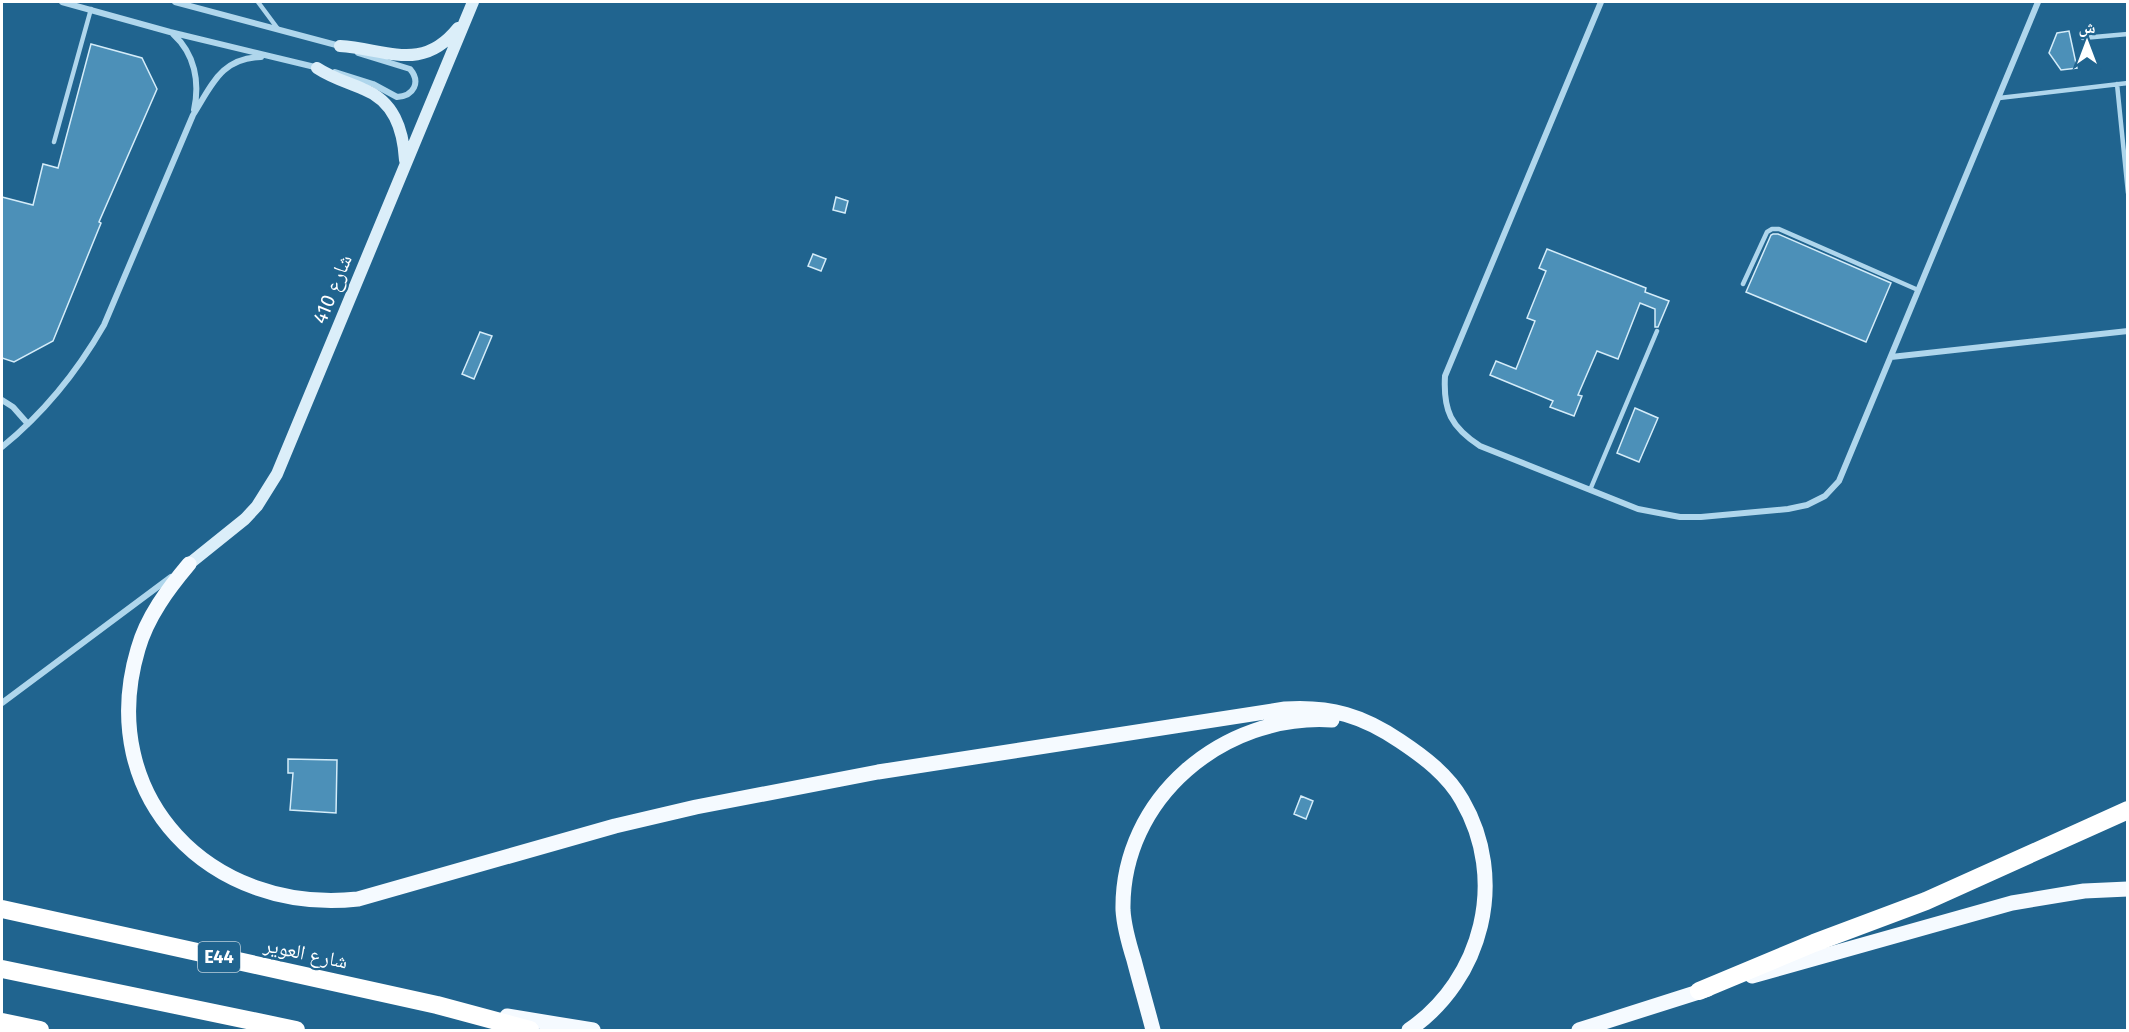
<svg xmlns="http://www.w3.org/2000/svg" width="2129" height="1032" viewBox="0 0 2129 1032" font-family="'Fira Sans','Noto Naskh Arabic',sans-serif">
<rect width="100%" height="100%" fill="#20648f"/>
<!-- building -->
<path fill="#4c90b8" stroke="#d4ecf9" stroke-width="1.5" d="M2069,31L2077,68L2061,70L2049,53L2057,33Z
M91,44L142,58L157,89L99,222L101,223L53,341L14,362L2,358V197L33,205L43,164L58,168Z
M836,197L848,201L845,213L833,210Z
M1773,234H1778L1891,283L1866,342L1746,292L1771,235Z
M1547,249L1646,288L1645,292L1669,301L1658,327H1655V309L1640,303L1618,359L1597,351L1578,395L1582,396L1574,416L1550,407L1553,401L1490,375L1496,361L1516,369L1535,321L1527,318L1546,271L1539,268Z
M813,254L826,259L821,271L808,266Z
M480,332L492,336L474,379L462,374Z
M1635,408L1658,418L1639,462L1617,453Z
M288,759L337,760L336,813L290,810L293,773H288Z
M1301,796L1313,801L1306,819L1294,814Z"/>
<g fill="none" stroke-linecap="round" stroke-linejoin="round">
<!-- lane -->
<path stroke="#afd6ec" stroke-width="4.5" d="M258,2L278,29
M2083,38L2128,34
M2117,84L2128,193
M1999,98L2128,83
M54,142L91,9
M1743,284L1767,232L1772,229H1779L1918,290
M1590,490L1657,331"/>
<!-- street -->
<path stroke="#afd6ec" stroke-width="6" d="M62,2L170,32L319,68
M175,2L340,46
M1601,2L1445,376C1443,411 1451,427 1480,446L1638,509L1680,517H1701L1788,509L1807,505L1825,496L1839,481L2038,2
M173,34C195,54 200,82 194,110
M335,72L373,84L397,97C414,96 421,82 410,69L358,53
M1891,357L2128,331
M2,400L13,407L28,424
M2,447C44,413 77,372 104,325L193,115C212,85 221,58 261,57
M2,703L171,577"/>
<!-- secondary -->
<path stroke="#dbeef9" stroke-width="12" d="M340,46C387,49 422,73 458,28
M317,68C332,78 347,82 363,89C394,101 403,129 405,160
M189,564L245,519L257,506L277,474L473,2"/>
<!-- primary -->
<path stroke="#f5faff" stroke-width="15" d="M189,564C168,589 147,617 138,649C94,797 211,915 358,899L615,826L696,807L878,772L1285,709C1331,706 1363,716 1400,741C1424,757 1448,775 1462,800C1508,879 1483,979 1409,1030
M1752,976L2012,903L2084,891L2128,889
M507,1016L593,1030
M1153,1030C1147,1007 1140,983 1134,960C1129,944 1124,927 1123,910C1121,798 1224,713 1332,720
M1579,1030L1708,989"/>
<!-- highway -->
<path stroke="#fff" stroke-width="18" d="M2,909L437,1005L530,1030
M2,969L296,1030
M1699,991L1814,943L1926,901L2128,810
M2,1022L40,1030"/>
</g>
<g text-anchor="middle" stroke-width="4.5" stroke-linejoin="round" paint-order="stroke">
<!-- shield labels -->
<rect fill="#20648f" stroke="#bcd0dd" stroke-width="1.5" x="198" y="942" width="42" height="30" rx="4.5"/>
<g font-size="18" font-weight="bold" fill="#fff">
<text x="219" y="963">E44</text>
</g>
<!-- street labels -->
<g font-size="20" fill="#fff" stroke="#20648f">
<text transform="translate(332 289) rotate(-68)" y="7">شارع 410</text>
<text transform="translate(306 953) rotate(12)" y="7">شارع العوير</text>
</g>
</g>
<!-- border -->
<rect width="2129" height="1032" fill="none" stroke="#ffffff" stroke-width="6"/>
<!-- north arrow -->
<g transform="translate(2087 42)" stroke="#20648f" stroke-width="4.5" paint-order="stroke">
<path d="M0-4.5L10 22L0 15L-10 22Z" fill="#ffffff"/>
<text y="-9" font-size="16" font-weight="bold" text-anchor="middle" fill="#ffffff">ش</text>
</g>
</svg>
